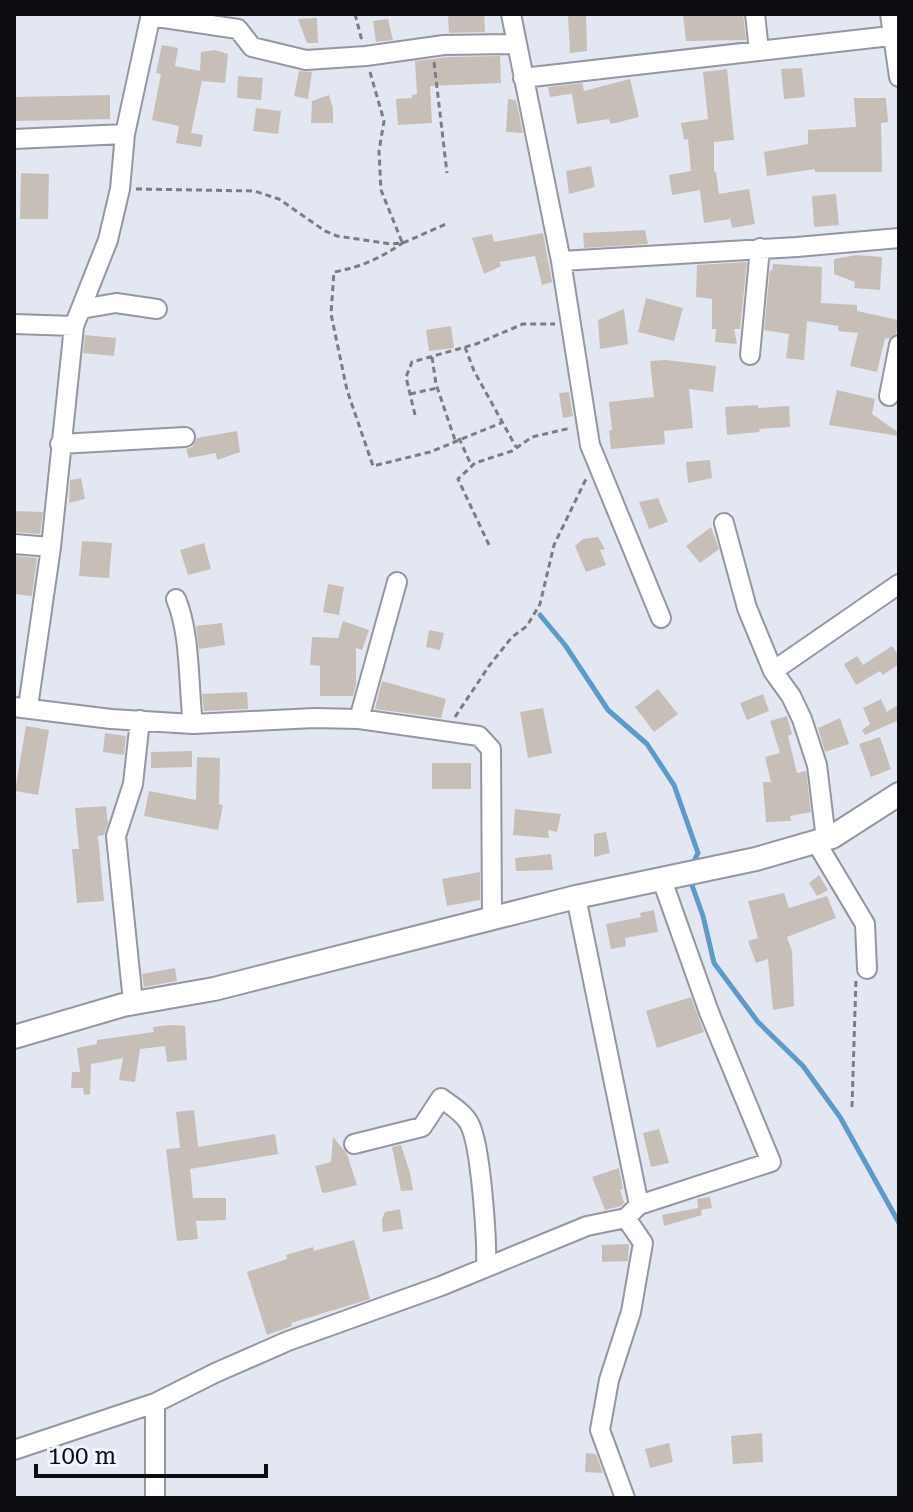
<svg xmlns="http://www.w3.org/2000/svg" width="913" height="1512" viewBox="0 0 913 1512" font-family="'Roboto Serif',serif">
<rect width="100%" height="100%" fill="#e3e7f2"/>
<g fill="none" stroke-linecap="round" stroke-linejoin="round">
<!-- stream -->
<path stroke="#5d9ac7" stroke-width="5" d="M540,615L565,645L608,710L647,744L674,785L698,853L692,865
M689,877L703,916L714,963L758,1022L803,1066L840,1117L899,1223"/>
</g>
<!-- building -->
<path fill="#c7beb7" d="M448,14H484L485,32L449,33Z
M577,14H586L587,51L570,53L568,15Z
M683,14H743L746,40L686,41Z
M317,18L318,43H307L298,19Z
M388,19L393,40L376,42L373,21Z
M162,45L178,48L175,66L200,71L201,52L215,50L228,54L225,83L202,81L191,133L203,135L201,147L176,143L179,126L152,120L161,74L156,73Z
M500,56L501,83L430,86L432,123L398,125L396,99L412,98V95L417,94L415,61L449,57Z
M802,68L805,97L784,99L781,69Z
M727,69L734,140L714,142V172H716L719,194L749,189L755,224L732,228L730,219L704,223L700,190L672,195L669,175L691,171L688,139L684,140L681,123L708,119L703,72Z
M299,71L312,72L308,99L294,96Z
M238,76L263,78L261,100L237,98Z
M630,79L639,117L611,124L609,119L577,124L572,94L576,93L550,97L548,87L582,83L584,91Z
M110,95V119L15,121V97Z
M329,95L333,108V123H311L312,101Z
M854,98H886L888,122L881,123L882,172H815V169L767,176L764,152L808,144V130L856,127Z
M508,99L516,100L523,133L506,132Z
M256,108L281,111L278,134L253,131Z
M591,166L595,187L569,194L566,171Z
M21,173L49,174L48,219H20Z
M836,194L839,225L814,227L812,196Z
M645,230L648,244L584,248L583,233Z
M543,233L552,282L542,285L535,256L499,262L501,266L484,274L472,238L492,234L494,242Z
M857,255L882,257L880,290L854,288L855,282L834,274V259Z
M747,262L740,329H734L737,344L715,342L716,329H712V299L696,297L697,265Z
M773,264L822,267L821,303L857,305V311L898,320L896,334L889,339L885,338L877,372L850,366L858,333L838,331V326L807,321L804,360L786,358L789,334L764,330L770,270L772,271Z
M646,298L683,308L674,341L638,332Z
M624,309L628,344L600,349L598,320Z
M451,326L454,348L429,351L426,330Z
M85,335L116,338L114,356L83,353Z
M666,360L716,366L713,392L689,389L693,428L664,431L665,444L611,449L609,431L612,430L609,402L654,397L650,361Z
M837,390L875,399L872,414L899,433V436L829,425Z
M569,392L573,416L563,418L559,393Z
M758,405V408L789,406L790,427L759,429L760,432L727,435L725,407Z
M237,431L240,452L217,460L216,453L189,458L186,449L192,447L197,438Z
M710,460L712,478L688,483L686,462Z
M81,478L85,499L69,503L70,480Z
M658,498L668,522L649,529L639,502Z
M14,511L43,512L40,534L14,532Z
M711,527L719,549L700,563L686,546Z
M598,537L605,549L600,550L606,565L586,572L575,546L583,539Z
M82,541L112,543L109,578L79,576Z
M204,543L211,569L188,575L180,550Z
M16,556L37,558L32,596L14,594Z
M328,584L344,587L339,615L323,612Z
M343,621L369,630L362,650L356,648V684L353,696H320V666L310,665L312,637L338,638Z
M222,623L225,645L199,649L196,626Z
M429,630L444,633L440,650L426,647Z
M892,646L899,656V664L883,675L880,671L856,685L844,664L857,656L863,665Z
M382,681L446,699L441,718L375,709Z
M658,689L678,714L654,732L635,707Z
M247,692L248,709L204,711L202,694Z
M763,694L769,711L747,720L740,703Z
M881,699L887,712L899,704V720L865,735L862,730L870,724L863,708Z
M543,708L552,753L528,758L520,712Z
M787,716L792,734L788,736L797,773L806,771L811,812L790,816L791,821L766,822L763,782H771L765,757L780,753L770,721Z
M840,718L849,744L825,752L818,728Z
M26,726L49,730L38,795L15,791Z
M105,733L126,736L124,755L103,752Z
M880,737L891,769L871,777L859,744Z
M192,751V767L151,768V752Z
M197,757L220,758L219,804L223,805L218,830L144,816L149,791L196,800Z
M432,763H471V789H432Z
M106,806L108,823L104,835L98,836L104,901L77,903L72,849H79L75,808Z
M515,809L561,814L557,832L548,830L549,838L513,835Z
M606,832L610,853L594,857V834Z
M551,854L553,870L516,871L515,858Z
M480,872V900L447,906L442,879Z
M819,875L828,890L817,896L809,883Z
M784,893L789,908L827,896L836,918L787,937L792,951L794,1006L773,1010L768,959L756,963L748,941L758,938L748,901Z
M654,910L658,932L625,938L626,946L611,949L606,924L641,917L640,913Z
M175,968L177,981L144,987L142,974Z
M691,997L704,1032L657,1048L646,1011Z
M170,1025L185,1026L187,1060L167,1062L165,1046L140,1049L135,1082L119,1080L123,1058L91,1064L90,1094L84,1095L83,1088H71L72,1072H80L77,1048L97,1044V1040L154,1032L153,1027Z
M194,1110L198,1147L275,1134L278,1154L190,1169L193,1198H226V1220L196,1221L198,1239L177,1241L166,1149L180,1148L176,1112Z
M659,1129L669,1163L651,1167L643,1133Z
M333,1137L347,1154L357,1185L325,1193L322,1192L315,1166L331,1162Z
M401,1145L410,1173L413,1190L401,1191L392,1147Z
M619,1168L623,1189L620,1190L624,1203L621,1206L605,1210L592,1177Z
M710,1197L712,1208L701,1210L702,1215L664,1226L662,1215L698,1208L697,1199Z
M400,1209L403,1229L383,1232L382,1219L385,1212Z
M354,1240L370,1299L291,1323L292,1326L267,1335L247,1272L287,1259L286,1255L313,1247L314,1251Z
M629,1244L628,1261L602,1262V1245Z
M762,1433L763,1462L733,1464L731,1436Z
M669,1443L673,1462L650,1468L645,1449Z
M586,1453L596,1454L603,1473L585,1472Z"/>
<g fill="none" stroke-linecap="round" stroke-linejoin="round">
<defs>
<path id="minor" d="M511,14L561,261L590,445L661,618
M755,14L759,51
M890,14L899,77
M150,16L238,29L252,47L306,60L366,56L444,45L517,44
M523,78L899,35
M125,134L151,14
M14,139L125,134L120,189L108,240L74,326L51,547L28,707
M561,261L797,247L899,238
M81,309L116,303L157,309
M14,324L74,326
M750,355L760,248
M889,396L899,345
M60,444L185,437
M724,523L747,608L773,671L791,696L802,719L817,765L826,839
M14,544L51,547
M176,599C191,635 188,684 193,724
M773,671L899,584
M14,707L111,719L193,724L314,718L359,719L479,736L491,749L492,919
M359,719L397,582
M816,842L865,924L867,969
M576,897L639,1205
M123,1005L133,1002L116,836L133,784L140,720
M354,1144L422,1127L441,1098C450,1105 463,1112 469,1123C481,1144 487,1239 486,1266
M626,1218L639,1205L771,1162L709,1012L662,880
M155,1403L215,1373L288,1341L441,1286L587,1226L626,1218L643,1243L631,1312L609,1380L600,1430L625,1498
M14,1450L155,1403V1498"/>
<path id="tertiary" d="M14,1037L123,1005L214,989L576,897L756,859L832,837L899,794"/>
</defs>
<!-- minor casing -->
<use href="#minor" stroke="#9497a1" stroke-width="22"/>
<!-- tertiary casing -->
<use href="#tertiary" stroke="#9497a1" stroke-width="26"/>
<!-- path -->
<path stroke="#7b7d85" stroke-width="3" stroke-dasharray="6 4" stroke-linecap="butt" d="M355,14L362,41
M434,62L447,173
M370,72L384,121L379,151L381,190L402,242
M136,189L254,191L279,199L325,231L337,236L391,244L403,243L446,224
M404,242C381,258 361,267 334,272L331,314L347,390L373,466L430,452L501,423
M465,347L474,371L516,447
M432,357L436,384L455,440
M410,394L437,388
M415,415L406,377L412,362L476,344L523,324H555
M459,438L472,467
M489,545L458,479L475,463L512,451L532,437L571,428
M455,717L489,666L512,637L527,626L540,604L554,545L586,479
M852,1107L856,979"/>
<!-- minor -->
<use href="#minor" stroke="#fff" stroke-width="18"/>
<!-- tertiary -->
<use href="#tertiary" stroke="#fff" stroke-width="22"/>
</g>
<!-- border -->
<rect width="913" height="1512" fill="none" stroke="#0c0d11" stroke-width="32"/>
<!-- scale -->
<path d="M36 1464v12h230v-12" fill="none" stroke="#0c0d11" stroke-width="4"/>
<text x="48" y="1464" font-size="24" fill="#0c0d11" stroke="#f0f5ff" stroke-width="6" paint-order="stroke">100 m</text>
</svg>
